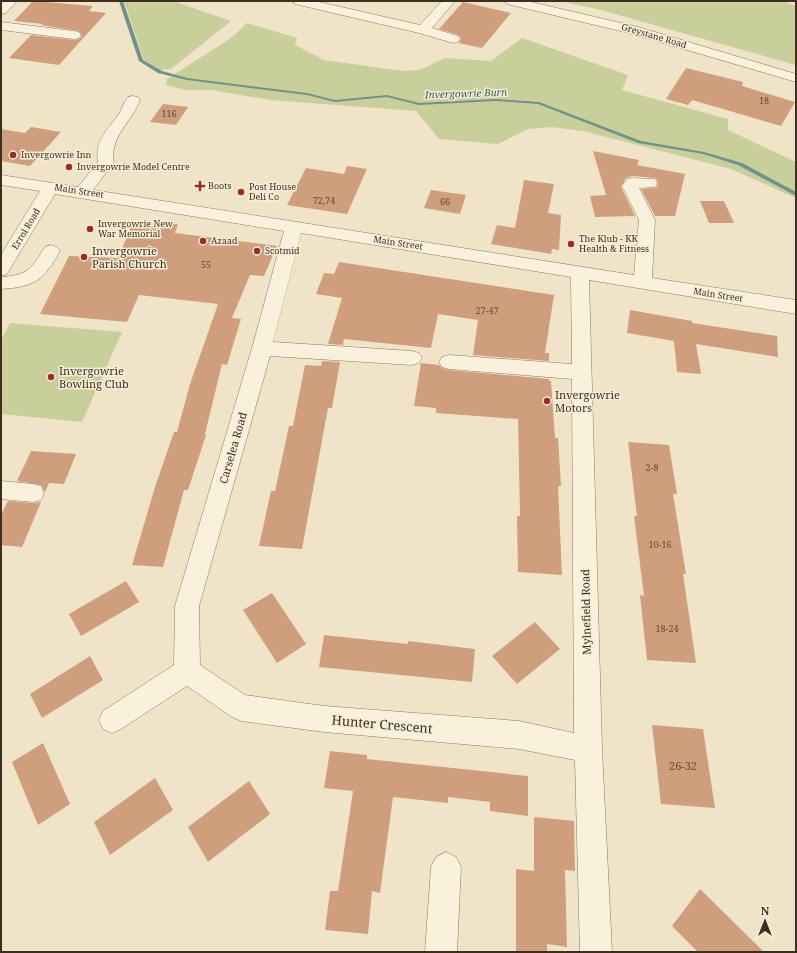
<svg xmlns="http://www.w3.org/2000/svg" width="797" height="953" viewBox="0 0 797 953" font-family="'Noto Serif',serif">
<rect width="100%" height="100%" fill="#f0e4c8"/>
<!-- green -->
<path fill="#c9cf9b" d="M124,1H173L231,21L171,69L160,70L144,60Z
M561,1H782L796,6V65L601,10Z
M247,23L297,38L295,45L324,60L404,71L420,70L445,58L491,61L522,38L628,75L622,90L728,119V130L796,162V198L731,169L583,131L551,127L528,129L498,144L439,139L416,111L270,100L211,90H186L166,85L167,79L231,38Z
M10,323L122,332L82,422L1,414V340Z"/>
<g fill="none" stroke-linecap="round" stroke-linejoin="round">
<!-- stream -->
<path fill="#6f938a" fill-rule="evenodd" d="M119,1H123L143,60L162,71L187,78L307,93L335,100L387,95L419,103L496,99L539,102L641,141L704,152L742,163L796,192V196L738,165L703,154L638,143L538,104L496,101L419,105L387,97L335,102L307,95L187,80L158,73L139,61Z"/>
</g>
<!-- building -->
<path fill="#cf9f7d" d="M33,1L93,6L89,11L106,13L59,65L9,58L31,35L74,40L79,39L82,36L79,31L41,25L43,24L14,21Z
M463,2L511,13L482,48L459,43L461,38L458,35L439,29Z
M686,68L743,82L742,86L795,102L781,126L692,100L688,105L666,99Z
M163,104L188,107L176,125L150,122Z
M31,127L61,132L30,166L1,161V129L25,133Z
M593,151L639,160L637,165L685,174L675,216H655L641,189L656,188L658,184L656,178L633,176L626,178L621,187L635,216L595,217L590,196L606,195Z
M347,166L367,169L347,214L287,205L306,168L344,174Z
M524,180L554,184L548,213L561,215L559,250L552,249L551,254L491,244L497,225L515,228Z
M431,190L466,195L460,214L424,208Z
M700,201H724L734,223H709Z
M154,223L178,224L175,233L277,246L264,276L250,275L232,318L241,319L227,365L222,364L205,434L206,435L188,490H184L163,567L132,565L155,487L174,432H177L190,384L218,304L139,295L127,322L40,314L69,256L118,258L132,225L153,226Z
M339,262L554,295L545,353H549V361L473,355L478,320L438,314L431,348L344,339L343,345L328,344L342,298L316,294L324,273L334,274Z
M630,310L692,321V323L777,336L778,357L696,344L701,374L677,372L674,341L627,333Z
M322,361L340,362L332,408H328L302,549L259,546L271,491H275L289,426H293L305,365L321,366Z
M421,363L439,365L442,368L449,370L549,379V381H551L555,438H558L561,486H558L562,575L518,572L517,516H520L518,419L436,413V408L414,406Z
M628,442L669,445L677,494H673L686,574H683L696,663L647,660L640,595L644,596L634,516H637Z
M31,451L76,454L64,484L49,483L45,492L41,485L17,481Z
M8,501L33,503L41,502L22,547L1,545V515Z
M126,581L139,602L81,636L69,614Z
M272,593L306,644L277,663L243,610Z
M535,622L560,649L517,684L492,656Z
M324,635L408,644V641L475,649L472,682L319,667Z
M90,656L103,680L42,718L30,694Z
M652,725L703,729L715,808L661,804Z
M43,743L70,804L38,825L12,762Z
M330,751L367,755V759L528,776V816L490,811V802L448,797V803L393,797L380,893L372,891L368,934L325,930L330,891H338L353,791L324,788Z
M155,778L173,810L110,855L94,822Z
M249,781L270,814L208,862L188,827Z
M534,817L574,821L575,871L565,870L567,947L547,944V952H516V869L534,871Z
M700,889L764,952H698L672,926Z"/>
<g fill="none" stroke-linecap="round" stroke-linejoin="round">
<defs>
<path id="minor" d="M3,1H17L6,13L1,14V3Z
M293,1H315L420,25L442,1H455L432,28L458,36L460,39L458,42L453,43L419,33L295,4Z
M505,1H527L638,27L796,74V82L629,33L507,4Z
M1,22L74,31L79,32L81,35L79,38L74,39L1,30Z
M133,96L138,97L140,100C132,122 109,137 114,162L93,190L634,275L639,220L622,186L627,179L633,178L655,179L657,183L655,187L639,188L655,220L652,278L796,300V314L589,280L602,749L612,952H580L575,760L519,749L324,732L241,721L232,717L187,686L121,729L112,733L103,729L99,720L103,711L174,665L175,606L252,348L284,231L55,194L7,274L1,276V255L40,191L1,185V175L78,187L98,162C94,141 108,129 119,114C122,108 124,102 128,97ZM301,233L571,277L572,364L449,355L442,357L439,362L442,367L449,369L572,379L574,733L519,721L324,706L245,695L200,665L199,606L270,356L412,365L419,363L422,358L419,353L412,351L273,342Z
M51,245L57,247L60,251C44,280 35,287 1,289V277C29,275 31,269 45,247Z
M1,481L33,484L41,486L44,493L41,500L33,502L1,499Z
M446,852L456,857L461,867L457,952H425L431,867L436,857Z"/>
</defs>
<!-- minor casing -->
<use href="#minor" stroke="#8d765c" stroke-width="1"/>
<!-- minor -->
<use href="#minor" fill="#faf1dc" fill-rule="evenodd"/>
</g>
<!-- markers -->
<g fill="#9e2a2b" stroke="#f7eed8" stroke-width="1.5">
<circle cx="13" cy="155" r="4"/>
<circle cx="69" cy="167" r="4"/>
<path d="M198 180h4v4h4v4h-4v4h-4v-4h-4v-4h4z"/>
<circle cx="241" cy="192" r="4"/>
<circle cx="90" cy="229" r="4"/>
<circle cx="203" cy="241" r="4"/>
<circle cx="571" cy="244" r="4"/>
<circle cx="257" cy="251" r="4"/>
<circle cx="84" cy="257" r="4"/>
<circle cx="51" cy="377" r="4"/>
<circle cx="547" cy="401" r="4"/>
</g>
<g text-anchor="middle" stroke-width="3" stroke-linejoin="round" paint-order="stroke">
<!-- far-street labels -->
<g font-size="9" fill="#3d2e20" stroke="#f7eed8">
<text transform="translate(654 36) rotate(16)" y="3">Greystane Road</text>
<text transform="translate(79 191) rotate(9)" y="3">Main Street</text>
<text transform="translate(26 229) rotate(-59)" y="3">Errol Road</text>
<text transform="translate(398 243) rotate(9)" y="3">Main Street</text>
<text transform="translate(718 295) rotate(9)" y="3">Main Street</text>
</g>
<!-- number labels -->
<g font-size="9" fill="#624a37">
<text x="764" y="104">18</text>
<text x="169" y="117">116</text>
<text x="324" y="204">72,74</text>
<text x="445" y="205">66</text>
<text x="206" y="268">55</text>
<text x="487" y="314">27-47</text>
<text x="652" y="471">2-8</text>
<text x="660" y="548">10-16</text>
<text x="667" y="632">18-24</text>
</g>
<!-- far-poi labels -->
<g font-size="9" fill="#3d2e20" stroke="#f7eed8" text-anchor="start">
<text x="21" y="158">Invergowrie Inn</text>
<text x="77" y="170">Invergowrie Model Centre</text>
<text x="208" y="189">Boots</text>
<text x="249" y="190">Post House<tspan x="249" dy="10">Deli Co</tspan></text>
<text x="98" y="227">Invergowrie New<tspan x="98" dy="10">War Memorial</tspan></text>
<text x="579" y="242">The Klub - KK<tspan x="579" dy="10">Health &amp; Fitness</tspan></text>
<text x="211" y="244">Azaad</text>
<text x="265" y="254">Scotmid</text>
</g>
<!-- far-water labels -->
<g font-size="10" font-style="italic" fill="#2f5d5a" stroke="#f7eed8">
<text transform="translate(466 93) rotate(-2)" y="4">Invergowrie Burn</text>
</g>
<!-- poi labels -->
<g font-size="11" fill="#3d2e20" stroke="#f7eed8" text-anchor="start">
<text x="92" y="255">Invergowrie<tspan x="92" dy="13">Parish Church</tspan></text>
<text x="59" y="375">Invergowrie<tspan x="59" dy="13">Bowling Club</tspan></text>
<text x="555" y="399">Invergowrie<tspan x="555" dy="13">Motors</tspan></text>
</g>
<!-- street labels -->
<g font-size="11" fill="#3d2e20" stroke="#f7eed8">
<text transform="translate(233 448) rotate(-74)" y="4">Carselea Road</text>
<text transform="translate(586 612) rotate(-91)" y="4">Mylnefield Road</text>
</g>
<!-- near-number labels -->
<g font-size="11" fill="#624a37">
<text x="683" y="770">26-32</text>
</g>
<!-- near-street labels -->
<g font-size="13" fill="#3d2e20" stroke="#f7eed8">
<text transform="translate(382 724) rotate(5)" y="5">Hunter Crescent</text>
</g>
</g>
<!-- border -->
<rect width="797" height="953" fill="none" stroke="#3d2e20" stroke-width="4"/>
<!-- north arrow -->
<g transform="translate(765 921)" stroke="#f7eed8" stroke-width="3" paint-order="stroke">
<path d="M0-3L7 15L0 10L-7 15Z" fill="#3d2e20"/>
<text y="-6" font-size="11" font-weight="bold" text-anchor="middle" fill="#3d2e20">N</text>
</g>
</svg>
